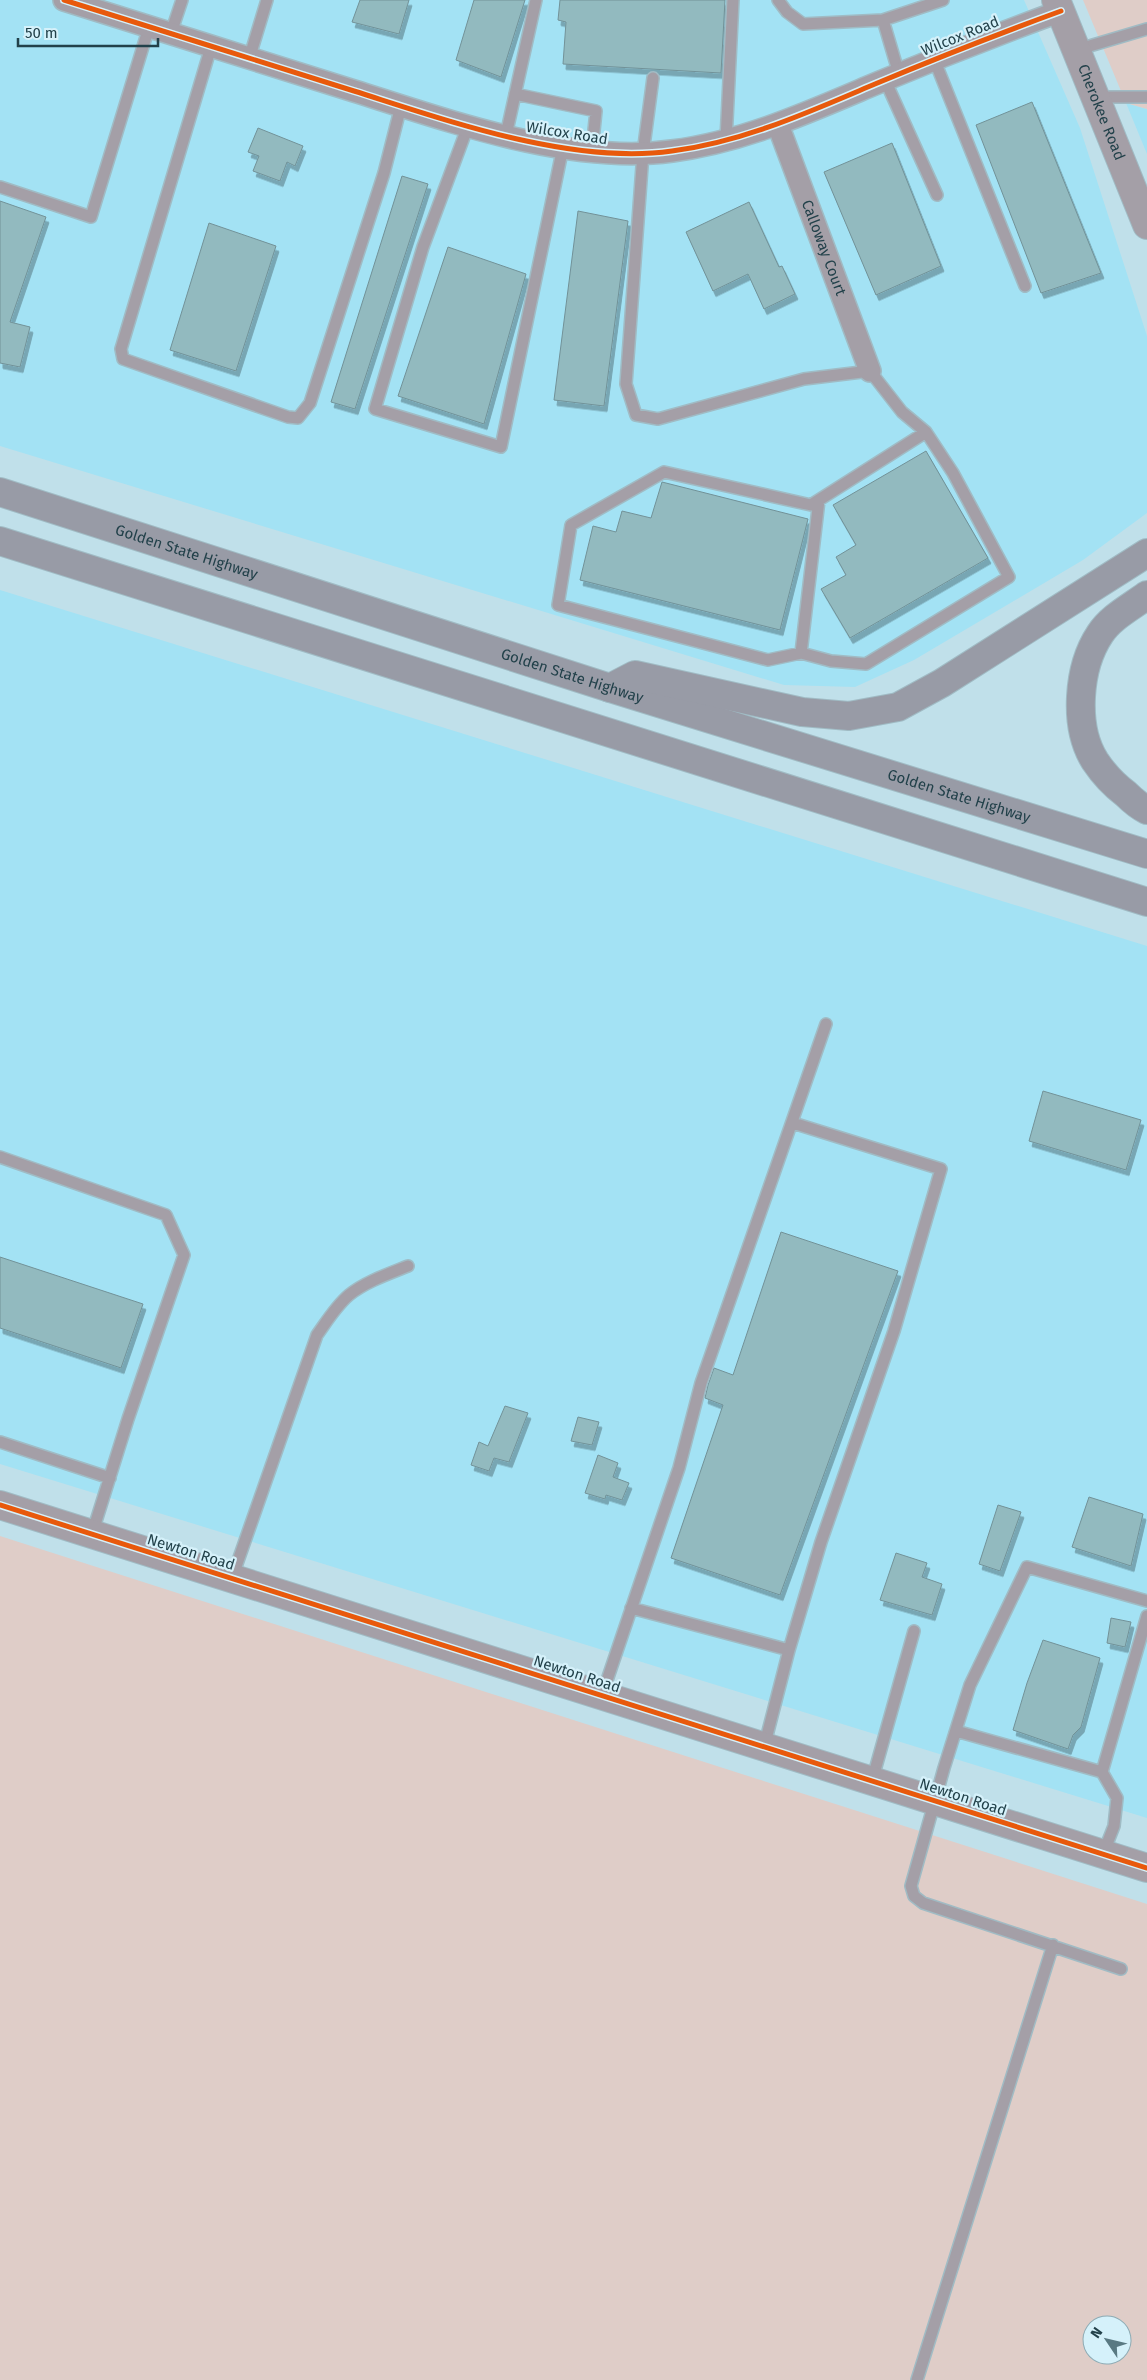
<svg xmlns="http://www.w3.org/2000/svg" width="1147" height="2380" viewBox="0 0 1147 2380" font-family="'Fira Sans',sans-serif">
<defs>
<filter id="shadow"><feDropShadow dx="3" dy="5.5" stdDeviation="0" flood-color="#0004"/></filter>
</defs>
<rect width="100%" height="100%" fill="#c0e0ea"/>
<!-- built -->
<path fill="#a3e2f4" d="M0,0H1024L1080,128L1147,336V513L1083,560L914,660L855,687L784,685L0,446Z
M1126,103L1147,109V154Z
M0,590L1147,946V1818L0,1464Z"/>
<!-- green -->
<path fill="#dfcdc8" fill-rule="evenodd" d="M1083,0H1147V109L1126,103Z
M0,1536L1147,1904V2380H0ZM1092,2325H1122V2355H1092Z"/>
<!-- building -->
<path fill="#92babf" stroke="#729298" filter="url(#shadow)" d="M360,0H409L399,34L352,22Z
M474,0H525L501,77L456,60Z
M560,0H725L721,73L563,64L566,22L558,20Z
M1032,102L1101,273L1041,293L976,125Z
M258,128L303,146L295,166L287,162L280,181L253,171L259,156L248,152Z
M892,143L941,266L876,295L824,172Z
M402,176L428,184L355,409L331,402Z
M0,201L46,217L10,322L30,327L20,367L0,363Z
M749,202L779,267L782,266L795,294L764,309L748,274L713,291L686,232Z
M578,211L628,221L604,406L554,400Z
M209,223L276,246L236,371L170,350Z
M448,247L526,274L484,424L398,396Z
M926,451L988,558L850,638L821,589L846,575L836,557L856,545L833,505Z
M662,482L808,519L780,630L580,580L593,526L616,532L622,511L651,518Z
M1043,1091L1141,1120L1126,1170L1029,1141Z
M781,1232L898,1271L780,1595L671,1558L723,1405L705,1398L708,1385L714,1368L733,1375Z
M0,1257L143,1304L121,1368L0,1328Z
M505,1406L528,1413L509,1462L494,1458L489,1471L471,1465L479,1442L488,1446Z
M578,1417L599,1422L592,1445L571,1441Z
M598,1455L618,1463L613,1477L629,1483L622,1500L606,1495L605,1499L585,1493Z
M1089,1497L1143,1514L1131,1566L1072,1547Z
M998,1505L1021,1512L1000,1571L979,1564Z
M896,1553L927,1563L922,1577L942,1584L932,1615L880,1600Z
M1111,1618L1131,1622L1125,1647L1107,1643Z
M1043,1640L1100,1658L1081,1727L1073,1735L1068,1749L1013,1730L1027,1683Z"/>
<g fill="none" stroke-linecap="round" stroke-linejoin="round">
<defs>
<path id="service" d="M778,0L787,12L803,24L883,20L899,74
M883,20L943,0
M171,33L182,0
M211,47L121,349L123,359L288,417L298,418L310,403L384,173L401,106
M1076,50L1147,29
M249,59L267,0
M934,59L1025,286
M653,78L643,153L626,384L636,415L658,419L804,379L870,371L902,412L926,432L953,473L1009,577L866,664L831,661L801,653L768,660L558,605L571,525L664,472L811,505L926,432
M885,80L937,195
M515,94L596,111L592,150
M1095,97H1147
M468,126L423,247L375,409L501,447L563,147
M506,135L536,0
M726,140L733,0
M0,187L91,217L149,27
M801,653L819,500
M0,1157L166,1215L184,1255L128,1419L92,1534
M0,1442L110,1478
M232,1578L317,1335C327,1321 336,1306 349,1295C365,1282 388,1274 408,1266
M631,1608L789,1650
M602,1695L679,1468L701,1383L826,1024
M956,1731L1102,1772L1147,1616
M764,1747L789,1650L821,1542L894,1331L941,1169L793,1123
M1102,1772L1117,1798L1114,1826L1103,1854
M872,1781L914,1631
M1121,1969L923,1903L914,1896L911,1886L944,1768L970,1685L1027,1567L1147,1601
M917,2380L1053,1945"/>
<g id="minor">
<path d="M64,0C161,30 257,61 354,91C449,121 571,165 672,151C743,142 809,112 875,84C937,58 998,34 1061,11"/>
<path id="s1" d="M778,125L870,371"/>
</g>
<g id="tertiary">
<path id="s2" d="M1056,0L1147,225"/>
<path d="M0,1505L1147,1868"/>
</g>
<g id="motorway">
<path id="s3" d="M0,492L610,688L1147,854"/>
<path d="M0,541L1147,902"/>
<path d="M1147,595C1131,607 1111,617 1100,634C1078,667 1073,726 1095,761C1103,773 1114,785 1126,794C1132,800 1139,806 1147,810"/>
<path d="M610,688L635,675L802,712L849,716L898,707L942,683L1147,553"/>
</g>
</defs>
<!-- service casing -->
<use href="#service" stroke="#a0bbc4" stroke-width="14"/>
<!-- minor casing -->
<use href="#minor" stroke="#a0bbc4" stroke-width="24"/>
<!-- tertiary casing -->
<use href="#tertiary" stroke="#a0bbc4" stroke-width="30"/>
<!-- motorway casing -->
<use href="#motorway" stroke="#a0bbc4" stroke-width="30"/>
<!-- service -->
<use href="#service" stroke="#a49fa7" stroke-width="11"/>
<!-- minor -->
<use href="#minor" stroke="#a49fa7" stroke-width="21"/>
<!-- tertiary -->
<use href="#tertiary" stroke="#a49fa7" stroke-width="28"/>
<!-- motorway -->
<use href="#motorway" stroke="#989ba6" stroke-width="28"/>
<defs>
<path id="cycleway" d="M64,0C161,30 257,61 354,91C449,121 571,165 672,151C743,142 809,112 875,84C937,58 998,34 1061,11
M0,1505L1147,1868"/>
</defs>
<!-- cycleway casing -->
<use href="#cycleway" stroke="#d5f1fa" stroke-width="8"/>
<!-- cycleway -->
<use href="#cycleway" stroke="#e8590c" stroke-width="5"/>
</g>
<g text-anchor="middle" stroke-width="4.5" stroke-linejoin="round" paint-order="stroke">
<!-- street labels -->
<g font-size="15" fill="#22414a" stroke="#d5f1fa">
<text transform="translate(960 36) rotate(-22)" y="5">Wilcox Road</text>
<text dy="5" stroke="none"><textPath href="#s2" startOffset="121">Cherokee Road</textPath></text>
<text transform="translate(567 133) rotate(9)" y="5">Wilcox Road</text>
<text dy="5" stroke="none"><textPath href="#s1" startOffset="131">Calloway Court</textPath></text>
<text dy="5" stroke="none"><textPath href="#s3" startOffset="196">Golden State Highway</textPath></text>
<text dy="5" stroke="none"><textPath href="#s3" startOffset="601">Golden State Highway</textPath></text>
<text dy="5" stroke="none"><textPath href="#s3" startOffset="1006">Golden State Highway</textPath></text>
<text transform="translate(191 1552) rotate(17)" y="5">Newton Road</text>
<text transform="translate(577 1674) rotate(18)" y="5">Newton Road</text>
<text transform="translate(963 1797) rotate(18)" y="5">Newton Road</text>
</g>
</g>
<!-- north arrow -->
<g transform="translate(1107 2340) rotate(305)"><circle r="24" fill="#d5f1fa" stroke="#8dabb4"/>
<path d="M0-4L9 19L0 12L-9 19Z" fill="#597982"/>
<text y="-8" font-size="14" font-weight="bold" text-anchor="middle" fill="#22414a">N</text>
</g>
<!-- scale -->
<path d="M18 38v8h140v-8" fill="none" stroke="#22414a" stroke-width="2.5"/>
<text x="25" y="38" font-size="15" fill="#22414a" stroke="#d5f1fa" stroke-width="4" paint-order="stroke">50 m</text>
</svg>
